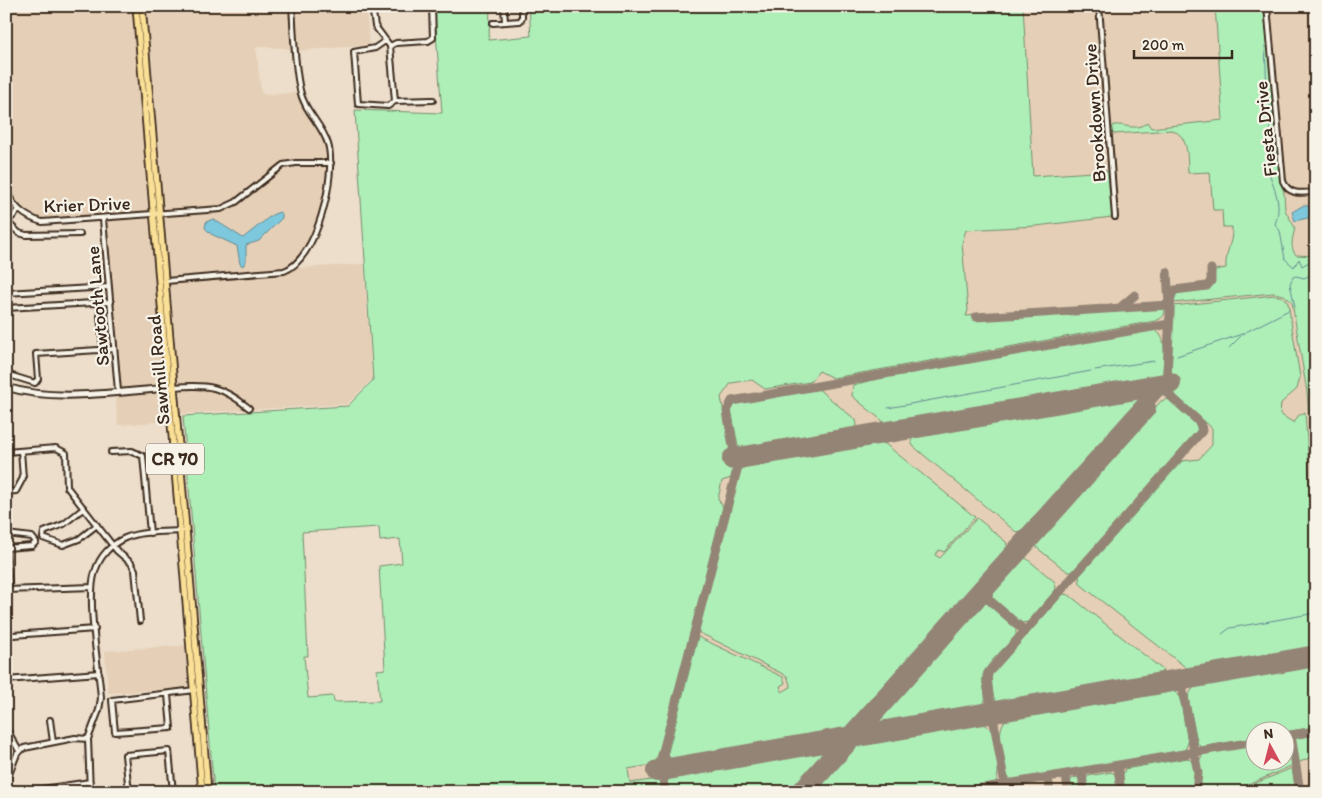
<svg xmlns="http://www.w3.org/2000/svg" width="1322" height="798" viewBox="0 0 1322 798" font-family="Itim,sans-serif">
<rect width="100%" height="100%" fill="#ecdecb"/>
<filter id="ink" filterUnits="userSpaceOnUse"><feTurbulence type="fractalNoise" baseFrequency=".02" numOctaves="2"/><feDisplacementMap in="SourceGraphic" scale="10" xChannelSelector="R" yChannelSelector="G"/><feConvolveMatrix kernelMatrix="1 2 1 2 8 2 1 2 1" color-interpolation-filters="sRGB"/></filter>
<g filter="url(#ink)">
<!-- built -->
<path fill="#e5cfb6" fill-rule="evenodd" d="M6,6H134L169,421L118,425L102,223L100,222L41,224L25,218L13,209L6,197Z
M142,6H366L369,45L296,51L285,48L256,47L261,93L266,95L300,92L327,142L330,173L319,221L313,241L289,269L166,281Z
M1023,6H1215L1223,121L1155,128L1220,124L1289,285L1307,392L1316,511V792H466L603,342L968,310L962,243L966,230L1036,226L1117,216L1115,171L1033,176ZM1254,730H1284V760H1254Z
M1264,6H1316V256L1296,255L1293,249L1292,238L1295,228L1285,210L1284,194L1280,175Z
M364,264L372,379L347,404L178,414L167,283L284,273L295,266L302,268Z
M188,645L192,688L108,693L105,651Z"/>
<!-- green -->
<path fill="#aeefb8" stroke="#748c6b" fill-rule="evenodd" d="M434,6H490L489,40L531,36L529,6H1023L1033,176L1108,171L1112,217L1036,226L966,230L962,243L968,310L966,316L1161,305L1165,307C1165,316 1163,318 1155,321L833,378L819,371L810,382L765,389L752,380L731,383L721,397L734,467L731,478L722,481L718,499L723,507L656,764L628,769L630,783L659,779L660,786L653,792H214L183,416L348,406L373,380L355,110L442,113ZM379,527L380,541L400,539L402,563L379,566L385,669L377,670L380,701L334,702L333,696L308,698L304,656H308L302,532Z
M1215,6H1264L1280,175L1284,194L1285,210L1295,228C1293,237 1289,247 1296,255L1316,256V511L1307,392L1292,302L1284,295L1273,293L1173,303L1177,293L1208,289L1213,284L1215,270L1226,268C1225,251 1233,244 1232,227H1223L1222,210H1213L1210,172L1188,173C1187,158 1190,137 1172,130L1114,134L1111,131L1114,125C1126,124 1137,132 1147,122L1151,128L1223,120Z
M1275,295L1283,297L1288,303L1300,377L1297,389L1281,403L1280,414L1294,423L1298,416L1305,412L1316,568V648L1189,670L1080,584L1079,576L1182,461L1199,459L1212,445V428L1173,393L1171,388L1173,306Z
M1154,330C1169,336 1163,360 1163,375L1159,378L891,424L885,423L852,396L853,385L880,378Z
M817,388L856,420L857,425L854,430L742,449L738,446L731,409L737,403Z
M1139,397L1140,402L1026,530L1016,532L913,446L911,441L913,437L917,435Z
M1168,399L1196,424L1198,432L1073,572H1068L1037,548L1036,541L1161,401Z
M878,442L884,443L975,517L944,552L939,550L935,555L940,558L977,518L1006,542L1008,549L848,729L673,761L667,756L698,637L783,677L785,683L780,686L782,692L791,687L787,676L698,632L740,471L748,464Z
M1026,558L1055,582L1056,589L1028,622L1021,623L992,598V589L1019,559Z
M1063,594L1069,595L1163,670L1160,674L997,703L993,696L991,675Z
M981,603H987L1016,629V635C1008,645 986,664 983,675C981,686 989,696 983,706L877,725L876,719Z
M1316,663V727L1285,732L1284,730H1254V738L1202,747L1198,745L1188,699L1189,694L1196,684Z
M1169,689L1178,694L1181,703L1188,743L1185,750L1023,779L1013,780L1008,777C1002,761 994,728 1008,717Z
M980,722C984,724 987,725 990,729C996,737 1002,776 995,783L934,792H812L857,744Z
M1316,735V755L1232,792H1199L1201,775L1199,761L1203,754L1254,745V760H1284L1285,740Z
M823,750L825,754L791,792H669L667,782L671,776Z
M1188,758C1198,765 1195,781 1193,792H1123L1122,777L1125,769Z
M1292,768L1296,792H1266V790L1235,792Z
M1112,772L1117,777L1118,792H1086L1085,780L1088,776Z
M1077,777L1082,781L1083,792H1070L1069,780Z"/>
<!-- water -->
<path fill="#7dc8dd" stroke="#638991" d="M1304,205L1316,208V216L1295,221L1292,212Z
M279,212L282,214V218L259,241L246,245V261L243,266L240,264L237,246L211,234L205,228L206,222L213,219L243,238L272,215Z"/>
<g fill="none" stroke-linecap="round" stroke-linejoin="round">
<!-- stream -->
<path stroke="#638991" stroke-width="1" d="M1265,46L1267,91L1272,114L1269,122C1273,135 1273,152 1268,165C1271,188 1284,200 1275,224L1280,231L1285,259L1294,267L1299,259L1302,266L1316,258
M1295,307L1290,284L1293,277L1296,276L1304,278L1316,273
M1229,348L1241,336
M1177,356L1242,334L1289,310
M1095,370L1154,361
M888,408L1091,371
M1222,634L1230,628L1316,613"/>
<!-- taxiway -->
<path stroke="#948474" stroke-width="9" d="M1122,306L1135,295
M976,317L1169,305L1167,272
M1166,392L1171,293L1175,290L1207,286L1211,281V269
M1145,408L1166,384
M980,592L1025,631
M1181,680L1198,773L1196,792
M1291,735L1300,792
M1284,736L1316,731
M664,751L665,758L673,768
M1118,766L1121,792
M1082,772L1084,792
M1066,775L1068,792
M1048,778L1050,792
M1005,785L987,683L988,673L1202,431L1201,424L1196,419L1158,385
M665,792L660,763L737,470L727,411L732,401L1169,324
M960,792L1254,742"/>
<!-- runway -->
<path stroke="#948474" stroke-width="22" d="M733,459L1170,383
M657,771L1316,656
M802,792L1145,408"/>
<defs>
<path id="street" d="M372,6L375,26L390,46L395,101
M504,6L505,22
M1099,6L1115,217
M1267,6L1283,181C1289,196 1302,193 1316,192
M493,23L520,21L522,18V6
M385,41L375,48L354,52L358,104L388,106L395,101L433,100
M390,46L396,43L428,41L433,38L432,6
M6,189C12,206 24,217 42,222L221,209L236,202L283,165L296,163H331
M103,219L118,391
M7,222L19,233L26,235L80,234
M6,223L19,210
M166,281L284,271C317,260 337,174 328,144C322,124 304,111 300,90C294,63 294,34 292,6
M6,293L109,287
M99,302L103,350
M6,308L111,302
M6,374L35,383L38,379L36,354L114,349
M6,383L10,375
M174,387C208,384 222,386 249,408
M6,452L56,448L66,453L67,487L117,551L131,563L135,570L140,621
M111,452L132,451L143,456L150,533
M6,492L16,491L23,478L21,451
M84,508L64,524L44,532L43,538L63,545L79,539L97,525
M6,534L32,537L36,542L32,546L6,548
M6,548L9,590
M6,590L92,587
M13,635L95,629
M6,680L99,673
M168,695L171,728L115,732L112,700L195,690
M50,720L53,742
M6,728L19,751
M6,782L17,754L24,748L75,738L88,739
M6,787L22,792L90,782
M90,792L88,739L99,710L101,698C99,667 86,598 95,572C99,557 111,544 125,538C142,531 163,532 182,531
M129,792L125,755L169,751L173,792"/>
<path id="secondary" d="M6,387C57,403 119,391 172,388"/>
<path id="primary" d="M136,6L202,792
M142,6L208,792"/>
</defs>
<!-- street casing -->
<use href="#street" stroke="#3b2a1e" stroke-width="8"/>
<!-- secondary casing -->
<use href="#secondary" stroke="#3b2a1e" stroke-width="9"/>
<!-- primary casing -->
<use href="#primary" stroke="#3b2a1e" stroke-width="9"/>
<!-- street -->
<use href="#street" stroke="#f7f3e8" stroke-width="4"/>
<!-- secondary -->
<use href="#secondary" stroke="#f7f3e8" stroke-width="5"/>
<!-- primary -->
<use href="#primary" stroke="#fadf96" stroke-width="5.5"/>
</g>
</g>
<g text-anchor="middle" stroke-width="4.5" stroke-linejoin="round" paint-order="stroke">
<!-- shield labels -->
<rect fill="#f7f3e8" stroke="#73665b" stroke-width="1" x="146" y="443.5" width="58" height="31" rx="4"/>
<g font-size="18" font-weight="bold" fill="#3b2a1e">
<text x="175" y="465">CR 70</text>
</g>
<!-- street labels -->
<g font-size="19" fill="#3b2a1e" stroke="#f7f3e8">
<text transform="translate(1094 113) rotate(-94)" y="7">Brookdown Drive</text>
<text transform="translate(1265 129) rotate(-96)" y="7">Fiesta Drive</text>
<text transform="translate(87 204) rotate(-2)" y="7">Krier Drive</text>
<text transform="translate(97 306) rotate(-95)" y="7">Sawtooth Lane</text>
<text transform="translate(158 370) rotate(-95)" y="7">Sawmill Road</text>
</g>
</g>
<!-- margin -->
<rect width="1322" height="798" fill="none" stroke="#f7f3e8" stroke-width="25"/>
<rect x="12" y="12" width="1297" height="773" fill="none" stroke="#3b2a1e" stroke-width="2" filter="url(#ink)"/>
<!-- north arrow -->
<g transform="translate(1270 746) rotate(353)"><circle r="24" fill="#f7f3e8" stroke="#aca397"/>
<path d="M0-4L9 19L0 12L-9 19Z" fill="#d1495b"/>
<text y="-8" font-size="14" font-weight="bold" text-anchor="middle" fill="#3b2a1e">N</text>
</g>
<!-- scale -->
<path d="M1134 50v8h98v-8" fill="none" stroke="#3b2a1e" stroke-width="2.5"/>
<text x="1142" y="50" font-size="15" fill="#3b2a1e" stroke="#f7f3e8" stroke-width="4" paint-order="stroke">200 m</text>
</svg>
